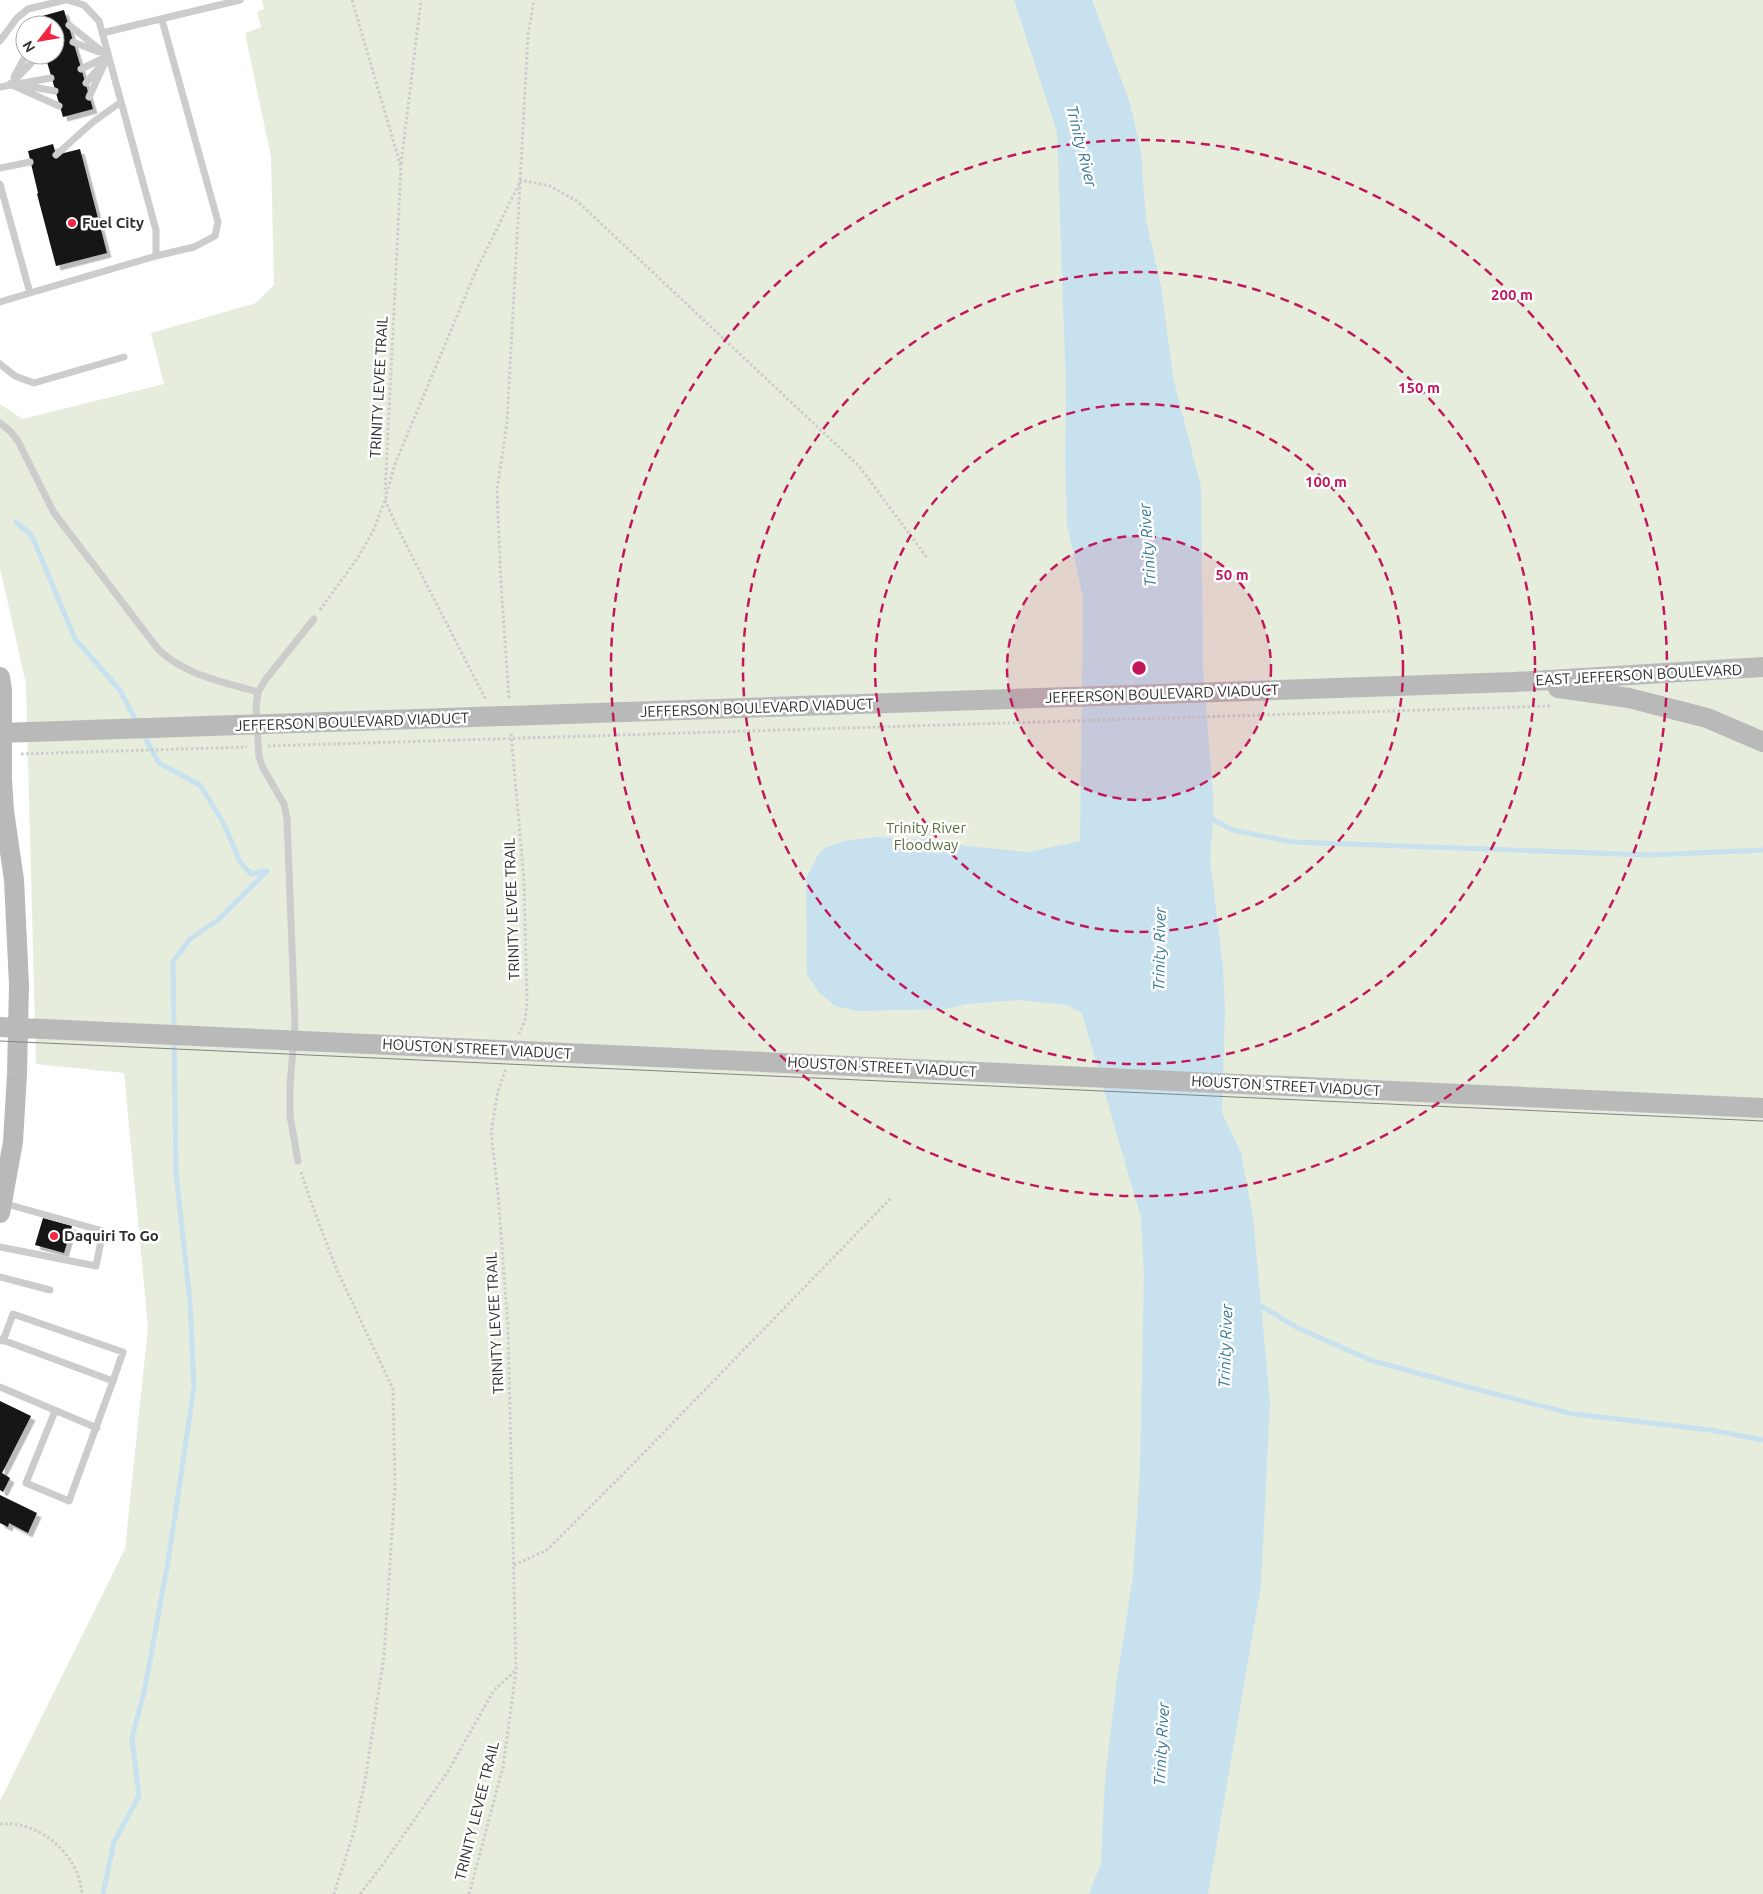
<svg xmlns="http://www.w3.org/2000/svg" width="1763" height="1894" viewBox="0 0 1763 1894" font-family="Ubuntu,sans-serif">
<defs>
<filter id="shadow"><feDropShadow dx="4.5" dy="4.5" stdDeviation="0" flood-color="#0004"/></filter>
</defs>
<rect width="100%" height="100%" fill="#fff"/>
<!-- green -->
<path fill="#e6eddc" d="M262,0H1763V1894H0V1801L125,1549L148,1327L124,1073L36,1064L26,684L0,568V404L22,419L164,384L151,333L256,303L274,285L271,157L245,33L261,27L257,12L264,9Z"/>
<!-- water -->
<path fill="#c7e2ee" d="M1014,0H1092L1130,103L1141,152L1146,220L1161,286L1173,377L1201,487L1203,668L1214,808L1210,859L1223,967L1225,1011L1222,1113L1241,1153L1253,1218L1270,1402L1261,1586L1208,1894H1089L1101,1863L1105,1780L1116,1686L1133,1576L1140,1470L1144,1276L1141,1218L1082,1013L1066,1005L1018,1000L968,1004L944,1009L859,1011L835,1006L819,992L807,975L806,878L819,853L827,847L844,841L876,837L939,840L966,846L1029,852L1080,841L1083,598L1067,524L1065,461L1066,389L1057,132Z"/>
<g fill="none" stroke-linecap="round" stroke-linejoin="round">
<!-- stream -->
<path stroke="#c7e2ee" stroke-width="5" d="M16,522L32,536L75,639L119,689L138,724
M143,734L159,763L200,785L224,824L240,862L251,874L266,871
M1208,817L1233,830L1292,842L1650,855L1763,850
M174,1030L173,962L190,939L218,920L267,871
M1256,1303L1296,1327L1370,1360L1483,1391L1573,1414L1711,1430L1763,1440
M103,1894L114,1842L139,1796L132,1738L145,1688L169,1556L194,1387L190,1302L176,1173L174,1039"/>
</g>
<!-- building -->
<path fill="#161616" filter="url(#shadow)" d="M64,10L93,109L63,117L45,55H55V25H36L35,18Z
M53,144L56,155L80,149L107,253L56,266L37,194L38,193L28,151Z
M43,1218L72,1226L64,1253L35,1245Z
M0,1401L31,1416L2,1473L10,1478L3,1492L0,1490Z
M0,1495L37,1513L28,1533L9,1523L8,1527L0,1523Z"/>
<g fill="none" stroke-linecap="round" stroke-linejoin="round">
<!-- path -->
<path stroke="#ccc" stroke-width="3" stroke-dasharray="2.5 2.5" stroke-linecap="butt" d="M352,0L401,167L385,494
M401,164L421,0
M385,500L397,527L486,700
M320,610L359,556L374,529L385,500L395,464L475,273L521,180L550,186L577,201L859,466L928,559
M509,698L501,584L497,490L507,423L528,35L534,0
M511,734L524,880L527,1003L525,1020L519,1034
M268,746L1551,706
M21,754L247,747
M301,1172L311,1202L336,1268L393,1389L395,1486L384,1656L365,1781L354,1831L334,1894
M514,1565L547,1550L632,1465L892,1197
M0,1824C39,1820 79,1854 82,1894
M360,1894L381,1867L447,1773L494,1690L515,1671
M469,1894L503,1767L516,1671L508,1328L498,1194L491,1132L498,1091L506,1068"/>
<!-- service -->
<path stroke="#ccc" stroke-width="7" d="M69,25L108,56
M102,33L240,0
M0,41L17,18L28,9L65,0
M73,42L99,52
M81,69L106,57
M14,77L26,55
M86,83L102,64
M10,84L59,106
M11,84L39,55
M21,85L55,91
M0,87L51,78
M89,97L108,56
M56,155L93,122L121,102
M0,168L30,162
M0,184L30,293L0,302
M156,256L194,247L215,236L218,222L162,20
M30,293L156,256V230L99,21L84,5L67,0
M0,364L15,376L34,383L124,357
M0,423L10,431L18,441L54,513L158,649C184,675 224,682 258,692
M298,1161L290,1116V1086L295,1024L287,819L284,804L263,768L259,757L256,708L258,692L266,679L314,619
M0,1247L96,1266L103,1231L3,1203
M0,1277L50,1290
M0,1339L113,1381L69,1501L26,1483L55,1411
M3,1341L13,1314L123,1352L113,1381
M0,1387L97,1428"/>
<!-- secondary -->
<path stroke="#b9b9b9" stroke-width="20" d="M0,677L2,690V779L4,811L14,880L19,985L17,1074L13,1142L0,1213
M1558,688L1629,698L1707,718L1763,742
M0,733L1514,682L1763,667
M0,1027L1763,1108"/>
<!-- tram -->
<path stroke="#848484" stroke-width="1" d="M0,1041L1763,1121"/>
</g>
<!-- distance rings -->
<circle cx="1139" cy="668" r="132" fill="#c2185b" fill-opacity=".12"/>
<g fill="none" stroke="#c2185b" stroke-width="2.5" stroke-dasharray="9 6">
<circle cx="1139" cy="668" r="132"/>
<circle cx="1139" cy="668" r="264"/>
<circle cx="1139" cy="668" r="396"/>
<circle cx="1139" cy="668" r="528"/>
</g>
<!-- markers -->
<g fill="#f22542" stroke="#fff" stroke-width="2">
<circle cx="72" cy="223" r="5"/>
<circle cx="54" cy="1236" r="5"/>
</g>
<g text-anchor="middle" stroke-width="5" stroke-linejoin="round" paint-order="stroke">
<!-- poi labels -->
<g font-size="15" font-weight="bold" fill="#2f2f2f" stroke="#fff" text-anchor="start">
<text x="82" y="228">Fuel City</text>
<text x="64" y="1241">Daquiri To Go</text>
</g>
<!-- street labels -->
<g font-size="15" fill="#2f2f2f" stroke="#fff">
<text transform="translate(379 387) rotate(-87)" y="5">TRINITY LEVEE TRAIL</text>
<text transform="translate(1639 675) rotate(-3)" y="5">EAST JEFFERSON BOULEVARD</text>
<text transform="translate(1162 694) rotate(-2)" y="5">JEFFERSON BOULEVARD VIADUCT</text>
<text transform="translate(757 708) rotate(-2)" y="5">JEFFERSON BOULEVARD VIADUCT</text>
<text transform="translate(352 722) rotate(-2)" y="5">JEFFERSON BOULEVARD VIADUCT</text>
<text transform="translate(512 909) rotate(-92)" y="5">TRINITY LEVEE TRAIL</text>
<text transform="translate(477 1049) rotate(3)" y="5">HOUSTON STREET VIADUCT</text>
<text transform="translate(882 1067) rotate(3)" y="5">HOUSTON STREET VIADUCT</text>
<text transform="translate(1286 1086) rotate(3)" y="5">HOUSTON STREET VIADUCT</text>
<text transform="translate(495 1323) rotate(-93)" y="5">TRINITY LEVEE TRAIL</text>
<text transform="translate(477 1811) rotate(-76)" y="5">TRINITY LEVEE TRAIL</text>
</g>
<!-- park labels -->
<g font-size="15" fill="#556e39" stroke="#fff">
<text x="926" y="833">Trinity River<tspan x="926" dy="17">Floodway</tspan></text>
</g>
<!-- water labels -->
<g font-size="16" font-style="italic" fill="#377897" stroke="#fff">
<text transform="translate(1082 146) rotate(76)" y="6">Trinity River</text>
<text transform="translate(1147 545) rotate(-94)" y="6">Trinity River</text>
<text transform="translate(1159 949) rotate(-89)" y="6">Trinity River</text>
<text transform="translate(1225 1346) rotate(-88)" y="6">Trinity River</text>
<text transform="translate(1161 1744) rotate(-87)" y="6">Trinity River</text>
</g>
</g>
<circle cx="1139" cy="668" r="8" fill="#c2185b" stroke="#fff" stroke-width="2.5"/>
<g font-size="15" text-anchor="middle" font-weight="bold" fill="#c2185b" stroke="#fff" stroke-width="5" stroke-linejoin="round" paint-order="stroke">
<text x="1512" y="300">200 m</text>
<text x="1419" y="393">150 m</text>
<text x="1326" y="487">100 m</text>
<text x="1232" y="580">50 m</text>
</g>
<!-- north arrow -->
<g transform="translate(40 40) rotate(239)"><circle r="24" fill="#ffffff" stroke="#acacac"/>
<path d="M0-4L9 19L0 12L-9 19Z" fill="#f22542"/>
<text y="-8" font-size="14" font-weight="bold" text-anchor="middle" fill="#2f2f2f">N</text>
</g>
</svg>
